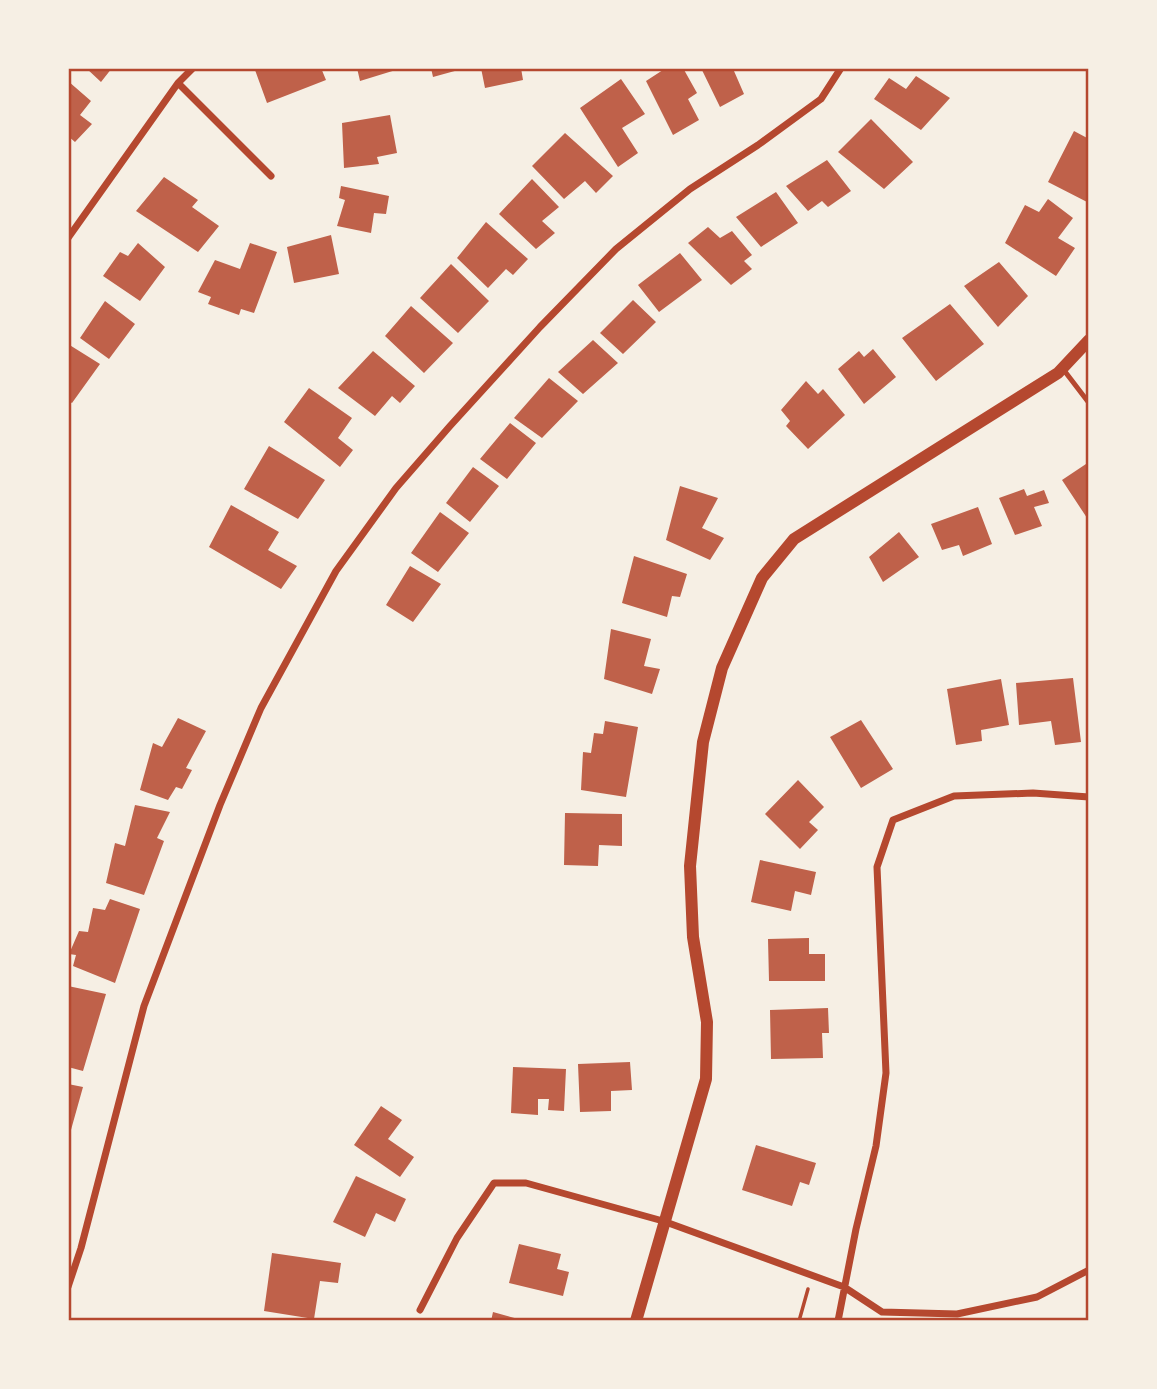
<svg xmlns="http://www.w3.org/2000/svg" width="1157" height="1389" viewBox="0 0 1157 1389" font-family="'Fira Sans',sans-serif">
<rect width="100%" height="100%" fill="#f6efe4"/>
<!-- building -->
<path fill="#bf614a" d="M86,68H112L101,82Z
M258,68H321L326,80L267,103L255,70Z
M357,68H399V69L360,81Z
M431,68H462V69L433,77Z
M481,68H521L523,80L485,88Z
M666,68H683L697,93L688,99L699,120L673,135L646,81Z
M701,68H741L734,71L744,94L720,107Z
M916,76L950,98L921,130L874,99L889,78L906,89Z
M621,79L645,114L622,128L638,153L618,167L580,108Z
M68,81L91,101L80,115L92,124L75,142L68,136Z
M390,115L397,153L377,157L379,164L344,168L342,123Z
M871,119L913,162L884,189L838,152Z
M1074,131L1089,139V203L1048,182Z
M565,133L613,176L596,193L585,181L564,199L532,166Z
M827,160L851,191L828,207L822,201L808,211L786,186Z
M164,177L198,200L192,207L219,226L198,252L136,211Z
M532,179L559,207L542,221L555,233L536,249L499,214Z
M341,186L389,196L386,214L374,213L371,233L337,226L345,200L339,198Z
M776,192L798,223L761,247L736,217Z
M1048,199L1073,218L1058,238L1075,248L1056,276L1005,243L1025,205L1039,212Z
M486,222L528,259L513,275L506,269L488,288L457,258Z
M708,227L720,238L732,231L752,255L744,261L752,269L731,285L688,243Z
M331,235L339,274L294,283L287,247Z
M138,243L165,267L140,301L103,276L120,252L128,256Z
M250,243L277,252L254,313L241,309L239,315L208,304L211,297L198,292L215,260L240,269Z
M680,253L702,280L659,312L638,285Z
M999,262L1028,296L998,327L964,286Z
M451,264L489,301L458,333L420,298Z
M633,300L656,322L623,354L600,333Z
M105,301L135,324L109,359L80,338Z
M950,304L984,344L936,381L902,338Z
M411,306L453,343L424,373L385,336Z
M593,340L618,363L583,394L558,372Z
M68,344L100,364L72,403L68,401Z
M873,349L896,377L864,404L838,369L859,351L864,357Z
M373,351L415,386L400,403L392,396L375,416L338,388Z
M549,378L578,401L542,438L514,418Z
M806,381L818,394L823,389L845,415L808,449L786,426L790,421L781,410Z
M309,388L352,418L338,438L353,450L340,467L284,422Z
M510,423L536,443L507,479L480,459Z
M269,446L325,480L298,519L244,489Z
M1089,462V521L1062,480Z
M473,467L499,486L470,522L446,503Z
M680,486L718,498L702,528L724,538L710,560L666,540Z
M1024,489L1027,496L1044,490L1049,503L1034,507L1042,526L1015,535L999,498Z
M231,505L279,532L268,550L297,566L281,589L209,547Z
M978,507L992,544L963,556L959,545L942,550L931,524Z
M440,512L469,533L438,572L411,553Z
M899,532L919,557L883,582L869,557Z
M634,556L687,574L680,597L672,596L667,617L622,603Z
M410,566L441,584L413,622L386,605Z
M611,629L651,639L644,666L660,669L652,694L604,679Z
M1073,678L1081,742L1055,745L1051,721L1019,725L1016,683Z
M1001,679L1009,725L981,730L982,741L956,745L947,689Z
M178,718L206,731L186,768L192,770L182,789L176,787L168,800L140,790L153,743L162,747Z
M861,720L893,769L861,788L830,737Z
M605,721L638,727L626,797L581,790L583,752L591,753L594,733L603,734Z
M798,780L824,807L809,822L818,830L800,849L765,814Z
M135,805L170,812L157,838L164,841L144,895L106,883L115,843L125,846Z
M565,813L622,814V846L599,845L598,866L564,865Z
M760,860L816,872L811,895L795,891L791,911L751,902Z
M110,899L140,909L115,983L73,966L76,955L69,954L79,931L88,932L93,908L105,910Z
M809,938V954H825V981H769L768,939Z
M68,986L106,994L83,1071L68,1067Z
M828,1008L829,1033H822L823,1058L771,1059L770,1010Z
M630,1062L632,1090L611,1091V1111L580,1112L578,1064Z
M513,1067L566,1069L564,1111L548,1110L549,1099H538V1115L511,1113Z
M68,1084L83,1087L69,1137H68Z
M381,1106L402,1120L388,1139L414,1157L400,1177L354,1145Z
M756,1145L816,1163L809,1185L800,1182L792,1206L742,1190Z
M356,1176L406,1199L395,1222L376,1213L365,1237L333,1222Z
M519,1244L561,1254L557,1269L569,1272L563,1296L509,1283Z
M272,1253L341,1263L338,1283L320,1281L314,1319L264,1311Z
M493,1312L522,1320V1321H491Z"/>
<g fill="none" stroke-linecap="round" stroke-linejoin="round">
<!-- path -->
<path stroke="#b5482f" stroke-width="3.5" d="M799,1321L808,1289"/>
<!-- service -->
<path stroke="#b5482f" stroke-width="5" d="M1063,369L1089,403"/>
<!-- minor -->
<path stroke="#b5482f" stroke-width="7" d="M178,83L271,176
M68,238L178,83L193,68
M68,1287L81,1248L144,1006L220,805L261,708L336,571L396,488L450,426L540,327L616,249L690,189L758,145L821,99L841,68
M420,1310L457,1238L494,1183H526L663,1221L844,1287L882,1312L957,1314L1037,1297L1089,1270
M838,1321L856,1229L876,1146L886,1073L877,867L893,820L954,796L1033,793L1089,797"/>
<!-- tertiary -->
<path stroke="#b5482f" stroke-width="12" d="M636,1321L706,1079L707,1022L693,937L690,866L703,742L722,668L762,578L794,539L1058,373L1089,340"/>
</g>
<!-- border -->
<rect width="1157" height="1389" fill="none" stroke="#f6efe4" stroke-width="140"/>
<rect x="70" y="70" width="1017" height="1249" fill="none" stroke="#b5482f" stroke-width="2.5"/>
</svg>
